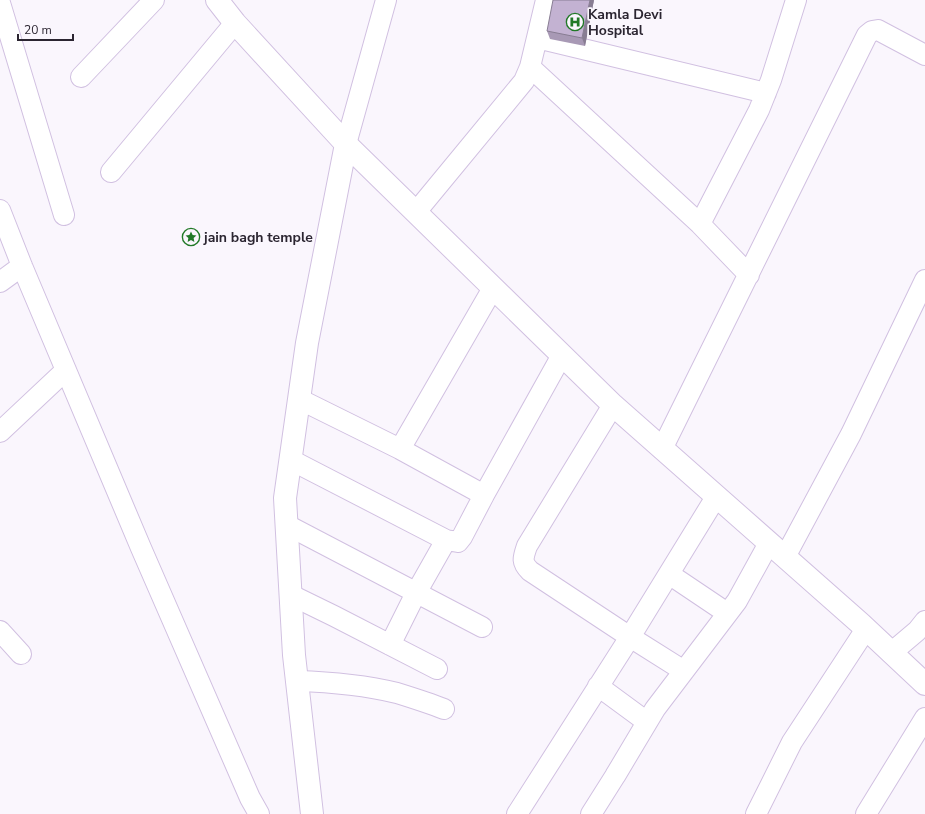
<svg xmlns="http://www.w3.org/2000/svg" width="925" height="814" viewBox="0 0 925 814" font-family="'Nunito Sans',sans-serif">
<rect width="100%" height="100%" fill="#faf6fd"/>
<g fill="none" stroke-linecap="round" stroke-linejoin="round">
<defs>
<path id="minor" d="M0,3L64,215
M537,38L766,93
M530,67L700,224L749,275
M81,77L154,0
M346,144L386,0
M111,172L235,23
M0,210L22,266L141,548L250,798L259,814
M416,212L524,81L530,67L546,0
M700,224L759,110L771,80L796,0
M0,282L22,266
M299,399L400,449L484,495
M613,405L527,546C523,558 521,562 530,571L630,637L684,671
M0,432L66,370
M400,449L493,288
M662,449L867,35L872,31L878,30L925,55
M291,460L446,540L458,542L462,537L484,495L562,355
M287,525L482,627
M785,557L851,434L925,280
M669,574L727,613
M291,595L334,616L437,669
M0,631L21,654
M390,645L416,593L446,540
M891,653L917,631L925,621
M297,681C331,682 364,685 397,693C413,698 429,703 444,709
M598,686L647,722
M517,814L630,637L716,497
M591,814L615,776L655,709L737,601L769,543
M756,814L792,742L866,629
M866,814L925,718"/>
<path id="tertiary" d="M217,0L235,23L346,144L613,405L861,624L925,684
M312,814L294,655L285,498L307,343L346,144"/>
</defs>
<!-- minor casing -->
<use href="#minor" stroke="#d1c0e1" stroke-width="22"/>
<!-- tertiary casing -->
<use href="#tertiary" stroke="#d1c0e1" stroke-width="24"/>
<!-- minor -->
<use href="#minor" stroke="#fff" stroke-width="20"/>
<!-- tertiary -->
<use href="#tertiary" stroke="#fff" stroke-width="22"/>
</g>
<!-- wall -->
<path fill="#a899b5" d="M594,0L585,46L550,39L547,31Z"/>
<!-- shaded-wall -->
<path fill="#887d93" d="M590,0H594L585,46L582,38Z"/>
<!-- building -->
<path fill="#c3b2d2" stroke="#887d93" d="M553,0H590L582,38L547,31Z"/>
<!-- icons -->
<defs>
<symbol id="hospital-ring" viewBox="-11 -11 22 22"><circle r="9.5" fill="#faf6fd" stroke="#217927" stroke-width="1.5"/><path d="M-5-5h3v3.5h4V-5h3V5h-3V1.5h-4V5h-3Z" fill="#217927"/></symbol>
<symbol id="sight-ring" viewBox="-11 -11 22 22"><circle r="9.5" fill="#faf6fd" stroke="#217927" stroke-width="1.5"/><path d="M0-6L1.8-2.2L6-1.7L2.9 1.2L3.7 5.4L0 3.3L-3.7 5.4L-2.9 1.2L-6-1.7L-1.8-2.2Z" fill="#217927"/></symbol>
</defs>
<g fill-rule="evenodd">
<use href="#hospital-ring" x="565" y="12" width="20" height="20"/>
<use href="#sight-ring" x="181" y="227" width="20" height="20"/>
</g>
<g text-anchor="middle" stroke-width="3.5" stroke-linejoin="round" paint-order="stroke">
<!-- poi labels -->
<g font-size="14" font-weight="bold" fill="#2b2531" stroke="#faf6fd" text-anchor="start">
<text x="588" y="19">Kamla Devi<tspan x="588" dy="16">Hospital</tspan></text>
<text x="204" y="242">jain bagh temple</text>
</g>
</g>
<!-- scale -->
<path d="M18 34v6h55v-6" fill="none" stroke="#2b2531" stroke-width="2"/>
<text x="24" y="34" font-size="12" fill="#2b2531" stroke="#faf6fd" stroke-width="3" paint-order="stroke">20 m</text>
</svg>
